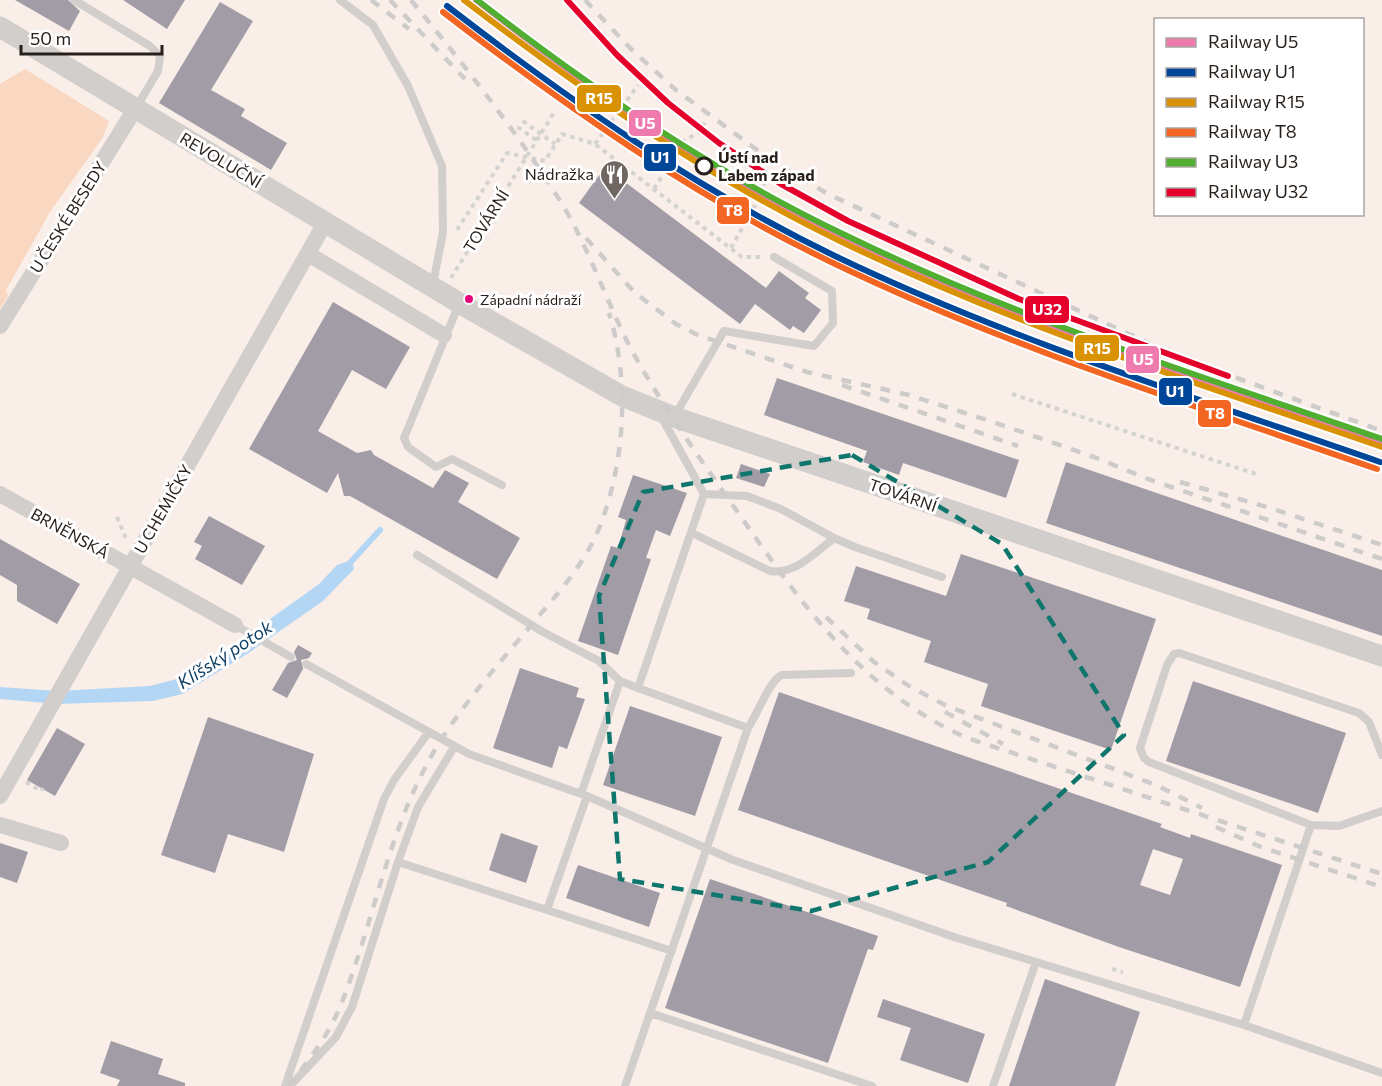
<svg xmlns="http://www.w3.org/2000/svg" width="1382" height="1086" viewBox="0 0 1382 1086" font-family="Commissioner,sans-serif">
<rect width="100%" height="100%" fill="#f9eee8"/>
<!-- green -->
<path fill="#fad7c1" d="M25,69L109,121L103,137L50,212L6,290L8,296L0,309V84Z"/>
<!-- water -->
<path fill="#b4d6f5" d="M352,560L354,569L323,601L247,654L182,694L153,701L57,704L0,699V687L57,691L150,686L177,679L238,642L319,584L337,565Z"/>
<g fill="none" stroke-linecap="round" stroke-linejoin="round">
<!-- stream -->
<path stroke="#b4d6f5" stroke-width="6" d="M348,565L380,530"/>
</g>
<!-- building -->
<path fill="#a19ca6" fill-rule="evenodd" d="M15,0H68L80,11L69,31Z
M123,0H185L167,29Z
M220,2L253,21L211,90L245,109L241,116L287,143L271,170L159,103Z
M605,167L766,288L779,271L809,293L805,298L821,310L804,333L793,326L790,330L755,304L740,324L579,203Z
M333,302L410,347L386,389L352,370L318,431L357,453L371,450L374,455L433,488L445,470L469,483L458,502L520,538L497,579L350,496H344L338,473L327,493L249,449Z
M777,378L1019,460L1006,498L903,463L899,475L863,462L867,451L764,415Z
M1066,462L1382,570V636L1046,523Z
M741,464L770,474L764,487L736,478Z
M633,475L687,493L670,536L656,530L646,558L651,559L618,655L578,641L611,546L618,548L626,520L618,517Z
M209,516L265,546L242,585L195,559L202,546L194,542Z
M0,539L80,584L57,624L17,601V585L0,575Z
M961,554L1156,619L1111,750L981,706L988,684L924,662L931,641L867,619L870,609L844,601L856,566L946,596Z
M298,645L312,653L309,658L301,660L303,669L287,698L272,690L288,663L297,660L294,652Z
M520,668L579,688L576,697L585,699L567,749L559,746L552,768L493,748Z
M1193,681L1346,733L1318,813L1166,761Z
M779,692L1162,824L1160,827L1190,838L1191,834L1282,865L1240,987L1119,947L1006,906L1007,903L738,810ZM1153,849L1183,859L1170,895L1140,885Z
M630,706L722,737L695,816L603,785Z
M208,717L314,754L284,852L228,834L215,873L161,855Z
M57,728L85,744L55,796L27,780Z
M501,833L538,846L526,883L489,870Z
M0,843L28,852L17,883L0,877Z
M578,865L660,893L649,927L566,898Z
M710,879L878,936L873,950L868,949L828,1063L665,1008Z
M1045,979L1140,1012L1115,1086H1009Z
M883,999L985,1034L968,1083L900,1060L911,1028L877,1017Z
M111,1041L163,1059L158,1074L185,1083V1086H117L120,1080L100,1073Z"/>
<g fill="none" stroke-linecap="round" stroke-linejoin="round">
<!-- path -->
<path stroke="#d5d3d1" stroke-width="4" stroke-dasharray="4.5 4.5" stroke-linecap="butt" d="M536,140L519,128L524,122L555,144
M595,144L638,85
M654,189L684,141L698,133L705,123
M457,230L507,153L545,161L562,134L595,144L742,257H764
M731,248L766,186L763,182H768L773,171
M451,278L555,111
M1012,394L1259,475
M117,517L126,539
M26,782L41,791L43,788
M1112,969L1123,972"/>
<!-- service -->
<path stroke="#d1cecc" stroke-width="8" d="M74,0L150,46L160,56L158,71L136,108
M340,0L373,25L408,86L442,166L443,232L433,284
M459,304L404,438L408,447L436,467L452,459L502,485
M674,417L724,331L814,346L833,323L832,291L774,257
M662,418L704,494L747,496L781,509L834,538
M704,494L638,688L748,728
M692,533L770,571C795,575 816,552 834,538L855,547L942,577
M417,555L543,632L599,661L620,681L638,688
M235,625L291,657
M306,664L469,754L587,796L733,860L954,937L1036,962
M454,747L418,807L398,862L547,910
M1382,755L1369,722L1359,713L1179,653L1174,654L1167,665L1140,748L1144,758L1149,762L1311,825L1339,826L1382,811
M581,794L620,681
M587,796L547,910L672,951
M650,1013L872,1086
M1244,1025L1311,825
M285,1086L384,799L394,780L428,733
M290,1086L336,1037L352,1007L398,862
M625,1086L748,728C757,715 770,679 782,675L851,673
M993,1086L1036,962L1244,1025L1382,1073"/>
<!-- minor -->
<path stroke="#d1cecc" stroke-width="16" d="M308,254L444,335
M0,326L135,109
M0,494L235,625
M0,796L325,223
M0,825L61,843"/>
<!-- tertiary -->
<path stroke="#d1cecc" stroke-width="21" d="M0,27L466,307L622,396L674,417L1382,656"/>
<!-- rail -->
<path stroke="#ceccca" stroke-width="4.5" stroke-dasharray="10 10" stroke-linecap="butt" d="M371,0L409,29
M390,0L465,79
M411,0C464,65 518,133 562,204C593,255 610,314 640,365C670,417 705,466 739,514C803,606 862,691 967,738L1382,874
M585,0L630,48L676,90L772,161L828,194L1174,355L1382,431
M586,238L634,292L676,324L698,335L807,372L909,395L993,422L1094,457L1148,479L1382,559
M842,385L1018,446
M1180,482L1267,507L1382,545
M826,617L874,662L909,686L947,706L1156,785L1202,808
M945,712L1003,744
M1216,827L1261,847L1382,887
M288,1086C309,1061 330,1033 342,1002C376,915 390,820 441,740C468,698 501,661 533,623C558,593 585,564 600,526C625,461 630,380 609,313"/>
<defs>
<path id="rail-1" d="M476,0C567,71 661,139 763,195C958,302 1173,369 1382,444"/>
<path id="rail-2" d="M447,6C569,100 696,189 835,256C1010,340 1196,398 1380,462"/>
<path id="rail-3" d="M464,0C583,91 707,177 842,242C1015,326 1200,384 1382,447"/>
<path id="rail-4" d="M443,12C565,106 692,195 831,262C1007,347 1193,405 1377,469"/>
<path id="rail-5" d="M477,0C592,89 713,172 845,235C1017,319 1201,376 1382,439"/>
<path id="rail-6" d="M567,0L617,55L668,103L719,143L781,184L848,221L1019,299L1228,376"/>
</defs>
<!-- rail-1 casing -->
<use href="#rail-1" stroke="#fff" stroke-width="10"/>
<!-- rail-2 casing -->
<use href="#rail-2" stroke="#fff" stroke-width="10"/>
<!-- rail-3 casing -->
<use href="#rail-3" stroke="#fff" stroke-width="10"/>
<!-- rail-4 casing -->
<use href="#rail-4" stroke="#fff" stroke-width="10"/>
<!-- rail-5 casing -->
<use href="#rail-5" stroke="#fff" stroke-width="10"/>
<!-- rail-6 casing -->
<use href="#rail-6" stroke="#fff" stroke-width="10"/>
<!-- rail-1 -->
<use href="#rail-1" stroke="#ef7aae" stroke-width="6"/>
<!-- rail-2 -->
<use href="#rail-2" stroke="#00479a" stroke-width="6"/>
<!-- rail-3 -->
<use href="#rail-3" stroke="#d89204" stroke-width="6"/>
<!-- rail-4 -->
<use href="#rail-4" stroke="#f26522" stroke-width="6"/>
<!-- rail-5 -->
<use href="#rail-5" stroke="#50af30" stroke-width="6"/>
<!-- rail-6 -->
<use href="#rail-6" stroke="#e4002b" stroke-width="6"/>
</g>
<!-- marked area -->
<path fill="none" stroke="#0f766e" stroke-width="4.5" stroke-dasharray="12 8" stroke-linejoin="round" d="M852,455L1002,544L1124,735L988,862L811,911L620,879L599,596L643,492Z"/>
<!-- icons -->
<defs>
<symbol id="restaurant-pin" viewBox="-11 -11 22 30"><path d="M0 17L-7.5 6A9.5 9.5 0 1 1 7.5 6Z" fill="#706762" stroke="#fff"/><path d="M-5-6h1v4h1v-4h1v4h1v-4h1v5L-1.5 .5V6h-2V.5L-5-1ZM5-6V6H3V1.5H1.5Q1.5-4 5-6Z" fill="#fff"/></symbol>
</defs>
<g fill-rule="evenodd">
<use href="#restaurant-pin" x="598" y="158" width="33" height="45"/>
</g>
<!-- markers -->
<circle fill="#fff" stroke="#271f1a" stroke-width="3" cx="704" cy="166" r="8"/>
<circle fill="#e5007d" stroke="#fff" stroke-width="2" cx="469" cy="299" r="5"/>
<g text-anchor="middle" stroke-width="6" stroke-linejoin="round" paint-order="stroke">
<!-- bus labels -->
<g font-size="14" fill="#271f1a" stroke="#fff" text-anchor="start">
<text x="480" y="305">Západní nádraží</text>
</g>
<!-- stop labels -->
<g font-size="16" font-weight="bold" fill="#271f1a" stroke="#fff" text-anchor="start">
<text x="718" y="163">Ústí nad<tspan x="718" dy="18">Labem západ</tspan></text>
</g>
<!-- street labels -->
<g font-size="16" fill="#271f1a" stroke="#fff">
<text transform="translate(221 160) rotate(31)" y="6">REVOLUČNÍ</text>
<text transform="translate(68 217) rotate(-58)" y="6">U ČESKÉ BESEDY</text>
<text transform="translate(486 221) rotate(-58)" y="6">TOVÁRNÍ</text>
<text transform="translate(903 495) rotate(19)" y="6">TOVÁRNÍ</text>
<text transform="translate(163 509) rotate(-60)" y="6">U CHEMIČKY</text>
<text transform="translate(70 533) rotate(29)" y="6">BRNĚNSKÁ</text>
</g>
<!-- poi labels -->
<g font-size="16" fill="#271f1a" stroke="#fff" text-anchor="end">
<text x="594" y="180">Nádražka</text>
</g>
<!-- water labels -->
<g font-size="18" font-style="italic" fill="#0d3f65" stroke="#fff">
<text transform="translate(225 655) rotate(-33)" y="6">Klíšský potok</text>
</g>
</g>
<g stroke="#fff" stroke-width="2">
<rect x="576" y="84" width="46" height="29" rx="6" fill="#d89204"/>
<rect x="628" y="109" width="34" height="28" rx="6" fill="#ef7aae"/>
<rect x="643" y="143" width="34" height="29" rx="6" fill="#00479a"/>
<rect x="716" y="196" width="34" height="29" rx="6" fill="#f26522"/>
<rect x="1024" y="295" width="46" height="29" rx="6" fill="#e4002b"/>
<rect x="1074" y="334" width="46" height="28" rx="6" fill="#d89204"/>
<rect x="1125" y="345" width="35" height="29" rx="6" fill="#ef7aae"/>
<rect x="1158" y="377" width="35" height="29" rx="6" fill="#00479a"/>
<rect x="1197" y="399" width="35" height="29" rx="6" fill="#f26522"/>
</g>
<g font-size="16" text-anchor="middle" font-weight="bold" fill="#fff">
<text x="599" y="104">R15</text>
<text x="645" y="129">U5</text>
<text x="660" y="163">U1</text>
<text x="733" y="216">T8</text>
<text x="1047" y="315">U32</text>
<text x="1097" y="354">R15</text>
<text x="1143" y="365">U5</text>
<text x="1175" y="397">U1</text>
<text x="1215" y="419">T8</text>
</g>
<!-- legend -->
<rect x="1154" y="18" width="210" height="198" fill="#ffffff" stroke="#a9a5a3" stroke-width="1.5"/>
<rect x="1166" y="38" width="30" height="9" fill="#ef7aae" stroke="#a9a5a3" stroke-width="1.5"/>
<text x="1208" y="48" font-size="18" fill="#271f1a">Railway U5</text>
<rect x="1166" y="68" width="30" height="9" fill="#00479a" stroke="#a9a5a3" stroke-width="1.5"/>
<text x="1208" y="78" font-size="18" fill="#271f1a">Railway U1</text>
<rect x="1166" y="98" width="30" height="9" fill="#d89204" stroke="#a9a5a3" stroke-width="1.5"/>
<text x="1208" y="108" font-size="18" fill="#271f1a">Railway R15</text>
<rect x="1166" y="128" width="30" height="9" fill="#f26522" stroke="#a9a5a3" stroke-width="1.5"/>
<text x="1208" y="138" font-size="18" fill="#271f1a">Railway T8</text>
<rect x="1166" y="158" width="30" height="9" fill="#50af30" stroke="#a9a5a3" stroke-width="1.5"/>
<text x="1208" y="168" font-size="18" fill="#271f1a">Railway U3</text>
<rect x="1166" y="188" width="30" height="9" fill="#e4002b" stroke="#a9a5a3" stroke-width="1.5"/>
<text x="1208" y="198" font-size="18" fill="#271f1a">Railway U32</text>
<!-- scale -->
<path d="M21 45v9h141v-9" fill="none" stroke="#271f1a" stroke-width="3"/>
<text x="30" y="45" font-size="18" fill="#271f1a" stroke="#ffffff" stroke-width="4.5" paint-order="stroke">50 m</text>
</svg>
